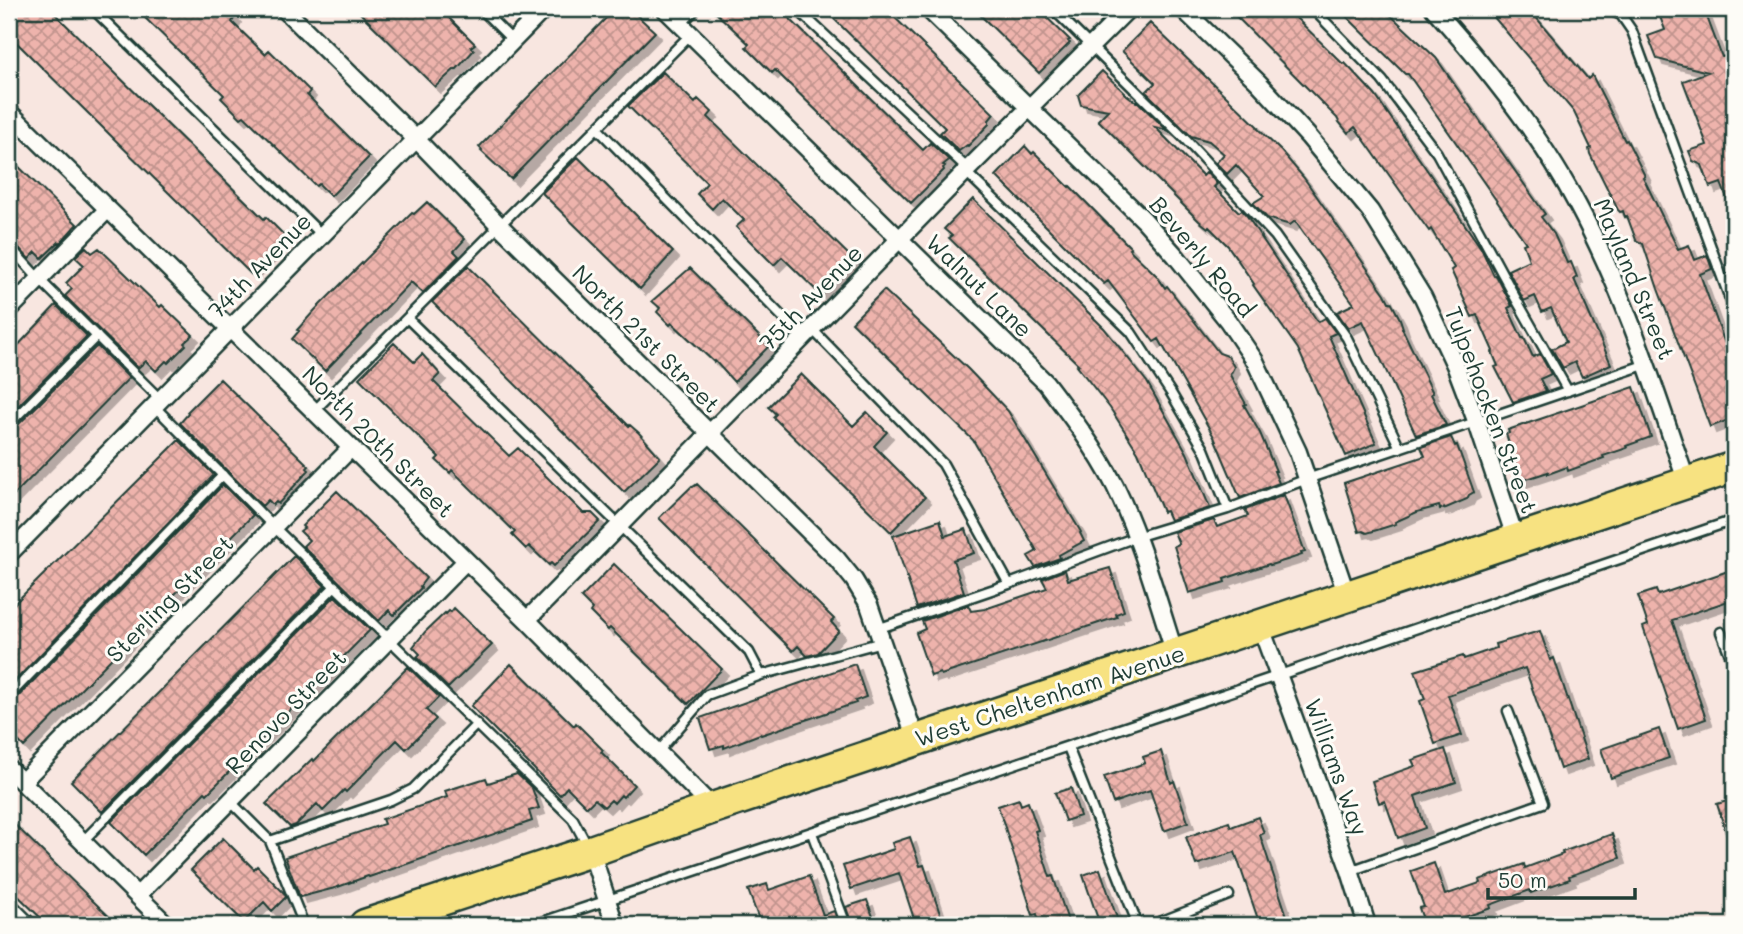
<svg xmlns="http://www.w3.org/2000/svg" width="1743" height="934" viewBox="0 0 1743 934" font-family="Mali,sans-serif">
<defs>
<pattern id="building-cross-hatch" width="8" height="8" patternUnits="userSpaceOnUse" patternTransform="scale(1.75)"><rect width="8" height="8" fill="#eeb3ac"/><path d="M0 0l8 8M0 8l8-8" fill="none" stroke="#c0938d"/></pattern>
<filter id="shadow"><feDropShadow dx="6" dy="6" stdDeviation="0" flood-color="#0004"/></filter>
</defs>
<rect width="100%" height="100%" fill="#f8e6e0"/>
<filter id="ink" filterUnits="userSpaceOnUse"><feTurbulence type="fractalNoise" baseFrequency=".0143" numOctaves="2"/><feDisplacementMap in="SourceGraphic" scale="14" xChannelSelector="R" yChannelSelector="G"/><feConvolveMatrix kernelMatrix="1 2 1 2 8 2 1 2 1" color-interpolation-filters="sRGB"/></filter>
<g filter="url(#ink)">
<!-- building -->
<path fill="url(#building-cross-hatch)" stroke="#1f3d34" stroke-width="2" filter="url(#shadow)" d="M9,9H50L264,219L266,217L287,238L251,274L9,35Z
M136,9H227L235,17L232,22L265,54L269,50L310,91L307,95L369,157L331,196L319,184L316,186L244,116L241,118L221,98L224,95Z
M356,9H440L475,44L471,47L474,50L456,70L455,69L435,87Z
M615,9H630L655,32L511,179L481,151L482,150L479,147Z
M712,9H780L923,150L930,143L949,160L943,165L945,166L943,168L944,170L911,203L775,70L772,73L746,47L749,44L747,42Z
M824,9H886L994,114L989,120V124L968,146L967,145L959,151L940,133L945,128Z
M974,9H1038L1070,40L1068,41L1070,43L1039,73Z
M1229,9H1287L1343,64L1345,63L1375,95L1481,248L1494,276L1496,275L1512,306L1508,308L1522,338H1524L1533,357L1540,354L1551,374L1540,379L1546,391L1513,402L1495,367L1498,366L1492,352L1493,351L1477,315L1472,317L1451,270L1454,268L1431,229L1429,231L1416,213L1355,127L1348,133L1339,122L1337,118Z
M1339,9H1384L1436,58L1545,214L1541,217L1554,234L1567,263L1571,262L1577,277L1574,279L1611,364L1582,377L1575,362L1563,368L1552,349L1566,342L1551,308L1542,312L1535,296L1524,301L1508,270L1529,260L1523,244L1526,243L1408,74H1405Z
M1487,9H1529L1588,79L1592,75L1625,141L1627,140L1645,176L1643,177L1678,249L1689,245L1695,260L1707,255L1712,269L1700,274L1734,369V418L1710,427L1658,289L1643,244L1636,240L1627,216L1625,217L1623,211L1620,212L1618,210L1590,154L1589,149L1591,148L1574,112Z
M1657,9H1704L1722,57L1726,56L1734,77V213H1733L1721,183L1710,187L1702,165L1693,161L1689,151L1707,145L1683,81L1708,72L1657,59L1648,36L1665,30Z
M1150,23L1258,127L1257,128L1281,151L1304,178L1385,294L1389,302H1391L1400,319L1403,328H1402L1433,393L1431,394L1446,425L1416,435L1363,321L1348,328L1337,312L1354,304L1295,221L1290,225L1267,218L1253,203L1264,196L1236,165L1227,174L1216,163L1224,154L1209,141L1191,136L1146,92L1155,83L1122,51Z
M1102,71L1127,95L1136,102L1137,101L1167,130L1155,127L1203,176L1207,172L1217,184L1214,187L1239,212L1242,210L1247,216L1318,322L1325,318L1336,333L1329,336L1376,443L1346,456L1298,349L1253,285L1254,284L1228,246L1209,227L1208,228L1199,221L1098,120L1108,110L1081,105L1078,95Z
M663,72L695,103L698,99L712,112L708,117L855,261L821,295L782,257L774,265L736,227L744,220L722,198L712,209L697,194L707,183L628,106Z
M1025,146L1032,154L1034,152L1069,187L1070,186L1131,248L1129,249L1157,276L1165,288L1167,286L1219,353L1228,356L1234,367L1230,375L1246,404L1244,405L1260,433L1276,471H1274L1279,483L1240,498L1214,437L1159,339L1154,342L1108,281L1104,284L996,176Z
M9,157L77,224L60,243L59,242L42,258L36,252L29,259L14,242L9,240Z
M578,157L673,252L640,289L542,193Z
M973,199L1104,328L1147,382L1187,453L1210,508L1170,520L1166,511L1163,512L1138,452L1110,408L1077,366L1079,365L949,238L952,236L944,229Z
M427,202L465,239L454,251L459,256L423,293L411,282L325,371L292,339L299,331L297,330L315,310L412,213L414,214Z
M86,247L92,253L99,248L160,307L162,305L193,335L184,343L186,345L168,363L166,361L156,371L146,361L138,368L65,296L72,289L66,283L84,265L75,257Z
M468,266L629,426L630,425L639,433L660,457L624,492L432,302Z
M690,268L769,346L734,382L715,361L714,362L672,323L670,325L657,312L660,308L652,301Z
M884,290L968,369L1008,411L1081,532L1080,533L1084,541L1059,555L1060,558L1035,567L1028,556L1037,551L973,440L852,322Z
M56,305L87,336L9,415V355Z
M394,343L414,362L422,354L440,374L433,381L509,456L518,448L583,513H592L600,521L554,566L551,563L549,565L529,546L526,549L512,535L515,532L452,470L450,473L436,460L439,457L359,378Z
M97,346L129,378L9,500V430L14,429Z
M801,374L853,426L867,412L887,432L874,446L925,497L891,532L773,417L776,414L768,407Z
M220,379L309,466L307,468L309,470L278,504L276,502L273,505L268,500L262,506L180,423L188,414L187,412Z
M1634,387L1651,437L1626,446L1627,448L1603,456L1604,458L1568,471L1567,467L1548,474V472L1521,481L1506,434L1509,433L1508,430Z
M1451,437L1455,446L1457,445L1474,492L1469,495L1467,499L1446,508L1440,509L1439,506L1417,512L1395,522L1396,524L1377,530L1367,533L1363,531L1359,532L1344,483L1425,456L1421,447Z
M179,440L214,475L9,687V609Z
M697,484L834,619L831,622L839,631L818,653L807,656L798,646L793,651L659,518L692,486L693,487Z
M223,485L253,515L24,747L9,731V702L14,701Z
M337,491L426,578L420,586L421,588L394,615L389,610L379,621L303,546L309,540L300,531L304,528L302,526Z
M1284,495L1305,552L1301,553L1302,555L1290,559L1270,565L1269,564L1224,579L1225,582L1189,593L1174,546L1179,544L1174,532L1214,520L1217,527L1248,516L1245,510Z
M940,520L945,536L966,529L974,553L953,560L964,592L917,608L893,536Z
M294,556L325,586L102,812L71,781Z
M614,564L722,669L688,704L610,628L608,630L590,612L592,609L581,598Z
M1110,568L1124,611L1116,614L1117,617L941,675L940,673L931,676L916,633L925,629L922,621L968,605L971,611L985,609L1047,588L1042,579L1065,570L1068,580Z
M1734,569V599L1672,620L1706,719L1678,729L1643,627L1648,625L1638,596L1656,590L1658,595Z
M335,596L370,630L207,794L205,792L144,855L111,822Z
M454,608L492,645L448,688L417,657L420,654L413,647L425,632L445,613L446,614L449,611L451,612Z
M1540,631L1550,660L1554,658L1588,759L1560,769L1525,668L1448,695L1462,735L1435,744L1420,701L1425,699L1415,671L1463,656L1464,659L1496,648L1495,644Z
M511,664L574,726L576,723L603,750L601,752L634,785L623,797L621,795L614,803L611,800L604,807L595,799L587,807L567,787L560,795L471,706Z
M855,664L866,697L855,701L856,703L761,735L760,734L724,748V745L710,749L700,718Z
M408,667L439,697L426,710L436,719L406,749L397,740L346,792L344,790L323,811L317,804L296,825L290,827L266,804L312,759L314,761Z
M1659,729L1669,758L1611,778L1601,749Z
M1445,749L1456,782L1415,796L1425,828L1398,838L1385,801L1379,803L1372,781L1415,766L1412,760Z
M1161,751L1171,783L1174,781L1188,822L1164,831L1150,790L1113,803L1104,777L1145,763L1143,757Z
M517,774L532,788L539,808L529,811L532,821L369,877L368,876L335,888L300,897L285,857L384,824L382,819L447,797L445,791L486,778L488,783Z
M1071,788L1080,816L1065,821L1055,793Z
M1019,799L1021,805L1028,802L1038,830L1035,831L1050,877L1053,876L1068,921L1065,922L1066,925H1040L1037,914L1033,915L998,806Z
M1734,799V847L1731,848L1717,804Z
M1258,817L1264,833L1260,835L1290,925H1260L1235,852L1196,865L1186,837L1229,822L1231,827Z
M9,819L93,901L118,925H48L9,887Z
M1612,834L1620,858L1569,876L1570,879L1531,893L1530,890L1490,905L1491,908L1453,921L1452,918L1431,925H1425L1419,908L1424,907L1411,871L1434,863L1445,895L1480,883L1479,880L1524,864L1525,868L1563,854L1562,852Z
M910,837L920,866L924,865L941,917L939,918L941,925H916L899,873L851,889L843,866L894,849L892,843Z
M223,838L254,869L257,866L284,893L286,897L272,911L264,902L244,922L191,870Z
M1100,869L1118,921L1106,925H1100L1083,875Z
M809,876L823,915L834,911L839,925H761L748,890L767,884L769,890Z
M867,900L876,925H852L846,907Z"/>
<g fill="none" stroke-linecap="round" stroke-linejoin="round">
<defs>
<path id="lane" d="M93,9L322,235
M481,9L513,41
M797,9L968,169
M1053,9L1184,138L1275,236L1347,338L1400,448
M1313,9L1382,80L1437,153L1516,299L1568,391
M1608,9L1621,15L1632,31L1734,310
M681,24L696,9
M597,128L803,338
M966,172L1131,332L1171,393L1204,449L1228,509
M9,246L39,279L161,400
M407,318L749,652L761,675
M812,329L943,464L1009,584
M154,406L274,527L573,819L588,847
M314,411L691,34
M9,424L97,336
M877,629L1009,584L1136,537L1228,509L1307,479L1647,364
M1721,632L1734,665
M9,696L223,475
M1068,747L1138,925
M658,752L707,695L761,675L882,642
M230,801L270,841
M812,833L846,925
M83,841L335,586
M1350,871L1543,803L1508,711
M9,901L33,925
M304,925L270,841L391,800L413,789L477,724
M533,925L1221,695L1734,520
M1152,925L1229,895"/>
<path id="street" d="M284,9L417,140L499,225L837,559L854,580L869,605L916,740
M665,9L1046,383C1071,416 1096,449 1115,486C1141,539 1157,598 1175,654
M928,9L1144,220L1175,255L1228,321L1255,361L1298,452L1347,596
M1183,9L1258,82L1308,136L1370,211L1423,297L1455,365L1477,423L1516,540
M1434,9C1488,69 1540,134 1578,206C1625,294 1655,389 1687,483
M9,112L527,620L713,808
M9,310L108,209
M9,554L544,9
M527,620L968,169L1128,9
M1260,625L1350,871L1367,925
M9,769L167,925
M22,782L351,448
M591,851L615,925
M138,895L466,561"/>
<path id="highway" d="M365,925L591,851L713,808L1734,467"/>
</defs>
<!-- lane casing -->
<use href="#lane" stroke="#1f3d34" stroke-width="13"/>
<!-- street casing -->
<use href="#street" stroke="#1f3d34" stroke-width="21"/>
<!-- highway casing -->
<use href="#highway" stroke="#1f3d34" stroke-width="35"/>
<!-- lane -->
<use href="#lane" stroke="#fdfcf7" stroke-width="8"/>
<!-- street -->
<use href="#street" stroke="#fdfcf7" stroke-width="16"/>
<!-- highway -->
<use href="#highway" stroke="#f7e281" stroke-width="30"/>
</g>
</g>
<g text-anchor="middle" stroke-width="6" stroke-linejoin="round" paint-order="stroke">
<!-- street labels -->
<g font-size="23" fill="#1f3d34" stroke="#fdfcf7">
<text transform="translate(1202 257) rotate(50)" y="8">Beverly Road</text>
<text transform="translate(260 266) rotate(-46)" y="8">74th Avenue</text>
<text transform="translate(1634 279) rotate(67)" y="8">Mayland Street</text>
<text transform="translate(979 286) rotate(44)" y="8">Walnut Lane</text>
<text transform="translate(811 298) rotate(-46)" y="8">75th Avenue</text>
<text transform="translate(646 339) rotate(45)" y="8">North 21st Street</text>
<text transform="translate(1491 410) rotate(69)" y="8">Tulpehocken Street</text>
<text transform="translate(378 442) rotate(45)" y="8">North 20th Street</text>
<text transform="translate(170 599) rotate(-45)" y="8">Sterling Street</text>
<text transform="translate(1050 696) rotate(-18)" y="8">West Cheltenham Avenue</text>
<text transform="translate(286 712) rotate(-46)" y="8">Renovo Street</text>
<text transform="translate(1336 767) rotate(70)" y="8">Williams Way</text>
</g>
</g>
<!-- margin -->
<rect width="1743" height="934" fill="none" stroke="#fdfcf7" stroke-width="35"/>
<rect x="18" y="18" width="1708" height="899" fill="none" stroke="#1f3d34" stroke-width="2.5" filter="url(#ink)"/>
<!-- scale -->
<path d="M1488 888v10h147v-10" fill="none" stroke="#1f3d34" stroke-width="3.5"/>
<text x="1498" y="888" font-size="21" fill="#1f3d34" stroke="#fdfcf7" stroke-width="5" paint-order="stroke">50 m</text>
</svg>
